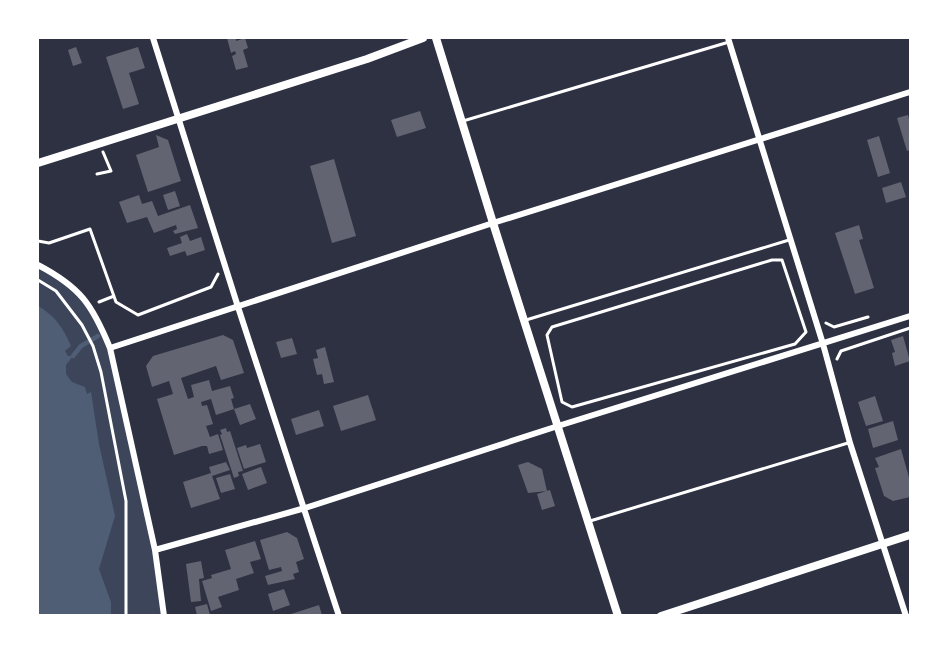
<svg xmlns="http://www.w3.org/2000/svg" width="948" height="653" viewBox="0 0 948 653" font-family="'Roboto Condensed',sans-serif">
<rect width="100%" height="100%" fill="#2d3142"/>
<!-- green -->
<path fill="#3c4559" d="M38,265L81,295L110,348L139,473L164,615H38Z"/>
<!-- water -->
<path fill="#4f5d75" d="M38,306C55,316 63,327 71,346L65,351L68,356H73L66,365V374L72,382L85,387L87,394L91,392L99,444L115,516L99,569L111,602V615H38Z"/>
<g fill="none" stroke-linecap="round" stroke-linejoin="round">
<!-- stream -->
<path stroke="#4f5d75" stroke-width="4.5" d="M73,356L81,346L98,336"/>
</g>
<!-- building -->
<path fill="#626471" d="M227,38H236V41L245,38L248,48L243,50L248,67L236,70L232,56L236,54L235,51L231,53Z
M76,47L82,63L73,66L68,50Z
M138,47L145,68L129,73L139,104L123,109L106,57Z
M420,111L426,128L397,137L391,120Z
M908,115L910,123V150L907,151L897,118Z
M156,135L168,140L181,181L148,192L136,155L159,147Z
M879,136L890,173L878,177L867,140Z
M334,159L356,236L332,243L310,166Z
M901,182L906,197L886,203L882,188Z
M175,191L180,206L168,210L163,195Z
M139,195L142,204L152,201L158,216L190,205L198,228L175,234L173,231L177,229L176,225L154,233L147,217L127,223L119,202Z
M859,225L863,239L859,240L874,288L855,294L835,233Z
M187,234L190,241L201,237L205,250L187,256L185,251L170,256L167,248L182,243L180,237Z
M223,335L233,340L244,373L221,380L216,366L181,378L188,399L194,397L191,385L209,380L212,391L230,386L234,398L231,399L234,409L216,415L211,399L201,402L202,406L207,405L213,424L206,426L210,437L218,434L223,450L209,454L207,446H202L174,455L157,399L173,394L169,381L152,387L146,366L153,356Z
M903,336L910,361L895,366L892,353L895,352L891,340Z
M292,338L297,354L281,358L276,342Z
M325,347L334,382L324,384L322,374L317,375L313,359L318,358L316,350Z
M368,395L376,420L341,431L333,406Z
M875,396L883,421L866,426L858,402Z
M250,404L256,419L240,425L234,409Z
M319,410L324,426L296,435L291,419Z
M893,421L898,440L873,448L868,429Z
M226,428L227,432L230,431L243,471L238,472L239,476L234,478L220,435L222,434L220,430Z
M260,444L266,462L244,469L237,448L246,445L247,448Z
M901,449L910,481V497L893,501L884,496L875,468L879,467L875,458Z
M226,462L230,470L212,476L220,499L191,508L183,482L211,473L209,467Z
M528,462L542,469L547,491L528,493L518,465Z
M261,467L267,483L248,490L242,474Z
M230,474L235,489L221,493L216,478Z
M550,490L555,506L542,510L537,494Z
M287,532L297,538L304,559L296,562L299,572L293,574L295,579L268,585L265,576L282,571L281,567L269,570L260,540Z
M255,541L261,559L250,562L254,573L236,579L239,590L218,597L222,607L211,611L202,581L212,578L211,575L231,569L225,550Z
M201,561L204,578L199,579L201,601L191,602L186,564Z
M284,589L290,605L273,611L268,594Z
M207,604L210,615H197L195,607Z
M319,605L322,615H288Z"/>
<g fill="none" stroke-linecap="round" stroke-linejoin="round">
<!-- path -->
<path stroke="#fff" stroke-width="3" d="M97,174L111,171L103,152
M38,241L49,243L90,229L116,302L138,315L211,287L218,274
M772,260H782L806,332L795,344L572,407L562,402L547,335L552,327Z
M38,280L56,291L82,325L93,346L101,372L126,501V616
M99,302L114,296
M826,323L834,327L868,317
M837,359L841,351L910,328"/>
<!-- service -->
<path stroke="#fff" stroke-width="3" d="M463,121L729,42
M526,320L789,240
M590,521L848,443"/>
<!-- minor -->
<path stroke="#fff" stroke-width="6" d="M153,38L238,307L339,616
M728,38L823,344L850,443L906,616
M38,265C80,287 92,304 110,348L155,550L164,616
M110,348L493,223L910,92
M155,550L305,508L558,426L910,316"/>
<!-- tertiary -->
<path stroke="#fff" stroke-width="8" d="M436,38L493,223L618,616
M38,163L367,59L423,38
M661,616L910,535"/>
</g>
<!-- border -->
<rect width="948" height="653" fill="none" stroke="#ffffff" stroke-width="78"/>
</svg>
